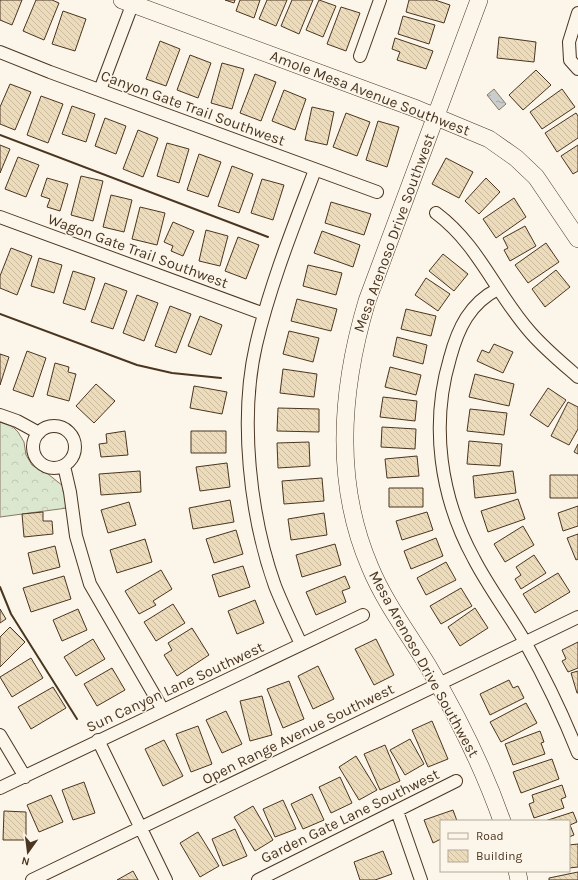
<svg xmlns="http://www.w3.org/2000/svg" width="578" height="880" viewBox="0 0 578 880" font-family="Karla,sans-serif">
<defs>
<pattern id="forest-crowns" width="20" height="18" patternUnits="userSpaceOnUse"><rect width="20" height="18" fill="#dce7d0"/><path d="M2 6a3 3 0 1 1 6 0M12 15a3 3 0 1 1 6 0" fill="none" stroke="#bec7b2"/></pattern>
<pattern id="water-ripples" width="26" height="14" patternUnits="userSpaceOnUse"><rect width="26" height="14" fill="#c9cecd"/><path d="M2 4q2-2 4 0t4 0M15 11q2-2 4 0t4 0" fill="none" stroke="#a5a8a6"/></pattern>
<pattern id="building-back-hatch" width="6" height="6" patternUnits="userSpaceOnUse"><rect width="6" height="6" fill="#ecdcbc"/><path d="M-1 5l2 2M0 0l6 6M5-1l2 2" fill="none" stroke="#ccbda1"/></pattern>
</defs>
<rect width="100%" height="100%" fill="#fbf6e9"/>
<!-- forest -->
<path fill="url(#forest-crowns)" stroke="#887966" d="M0,422L13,427L18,432L24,442L26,455L32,465L48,474L63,486L67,508L0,517Z"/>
<!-- water -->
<path fill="url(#water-ripples)" stroke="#887966" d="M494,89L506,104L499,110L487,95Z"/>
<!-- building -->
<path fill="url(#building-back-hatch)" stroke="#4a3520" d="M0,0H22L12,25L0,20Z
M36,0H52L59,3L44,40L23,31Z
M225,0H235L234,3Z
M240,0H260L254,18L236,11Z
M267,0H287L276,26L259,19Z
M292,0H313L299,34L281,26Z
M319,0L336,6L323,37L306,30Z
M409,0H435L450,5L444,23L406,12Z
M341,7L360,13L346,51L327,44Z
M63,11L86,19L75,51L52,44Z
M403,16L435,25L429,44L398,34Z
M499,37L536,42L534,62L497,58Z
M395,38L433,51L426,69L397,60L400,52L392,49Z
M160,41L180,49L166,86L146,79Z
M190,55L211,63L198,98L177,90Z
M222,63L244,69L232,109L211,103Z
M536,70L551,85L523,110L509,95Z
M255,74L276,82L261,121L240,113Z
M10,84L31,92L15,130L0,124V107Z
M562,89L575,107L542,129L530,112Z
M284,90L306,99L295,130L272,121Z
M41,96L63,104L48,143L27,135Z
M72,106L95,114L86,142L62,134Z
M312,107L334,112L327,145L305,140Z
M346,113L370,122L357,156L333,147Z
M576,113L578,116V138L557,152L545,133Z
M105,118L126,126L116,154L95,146Z
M378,121L399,127L387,167L366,160Z
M138,130L158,138L143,177L123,169Z
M167,143L189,149L179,183L157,176Z
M0,145L10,149L0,173Z
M578,145V171L573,174L561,156Z
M199,154L221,162L208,197L187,190Z
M18,157L39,165L26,197L5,189Z
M446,158L473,172L459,198L432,184Z
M232,166L253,174L239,213L218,206Z
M81,176L103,181L93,221L71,215Z
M47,178L68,184L60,211L47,207L50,199L41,196Z
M486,178L500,192L479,214L465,201Z
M262,179L284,185L273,220L251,213Z
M111,195L132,200L124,232L103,227Z
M514,198L526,217L496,238L483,219Z
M331,202L371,214L364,235L325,223Z
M140,207L165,213L157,245L132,239Z
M173,222L194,231L183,256L171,251L173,246L164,242Z
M525,226L536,246L510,261L504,250L508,248L503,238Z
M206,230L228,236L220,266L199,261Z
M322,231L360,245L353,267L314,253Z
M238,237L259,245L246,279L225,271Z
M546,243L559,262L528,283L515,265Z
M11,248L32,256L17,295L0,288V276Z
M443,254L468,274L454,291L429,271Z
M39,258L62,265L54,293L31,286Z
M308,265L342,273L336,295L303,286Z
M556,270L570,287L545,307L532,289Z
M73,271L95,278L85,310L63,303Z
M426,278L450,294L438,311L415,295Z
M105,283L127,291L113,329L91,322Z
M137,295L158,303L144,341L123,333Z
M297,299L337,309L331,331L291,321Z
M170,306L191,314L176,353L155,346Z
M406,309L436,316L431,336L401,329Z
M200,316L222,325L211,355L188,346Z
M289,331L319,338L313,362L283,354Z
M397,337L427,345L423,364L393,356Z
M494,344L513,352L503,373L477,361L482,350L489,353Z
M27,351L46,358L33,397L13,390Z
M0,354L9,357L0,385Z
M55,363L69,367L68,372L76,374L69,401L47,395Z
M390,367L421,375L416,395L385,387Z
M283,369L317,374L314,397L280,393Z
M475,374L514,384L509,406L469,397Z
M96,384L115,401L94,423L76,406Z
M194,386L227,392L222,414L190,408Z
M548,388L566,400L548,427L530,415Z
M383,397L417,401L415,421L380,417Z
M568,402L578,407V429L569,445L551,436Z
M278,408L319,409V432L277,431Z
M470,409L507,413L504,435L467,431Z
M382,427L416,429L415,449L381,447Z
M125,431L128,455L101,457L99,444L107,443L106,434Z
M191,431H226V453H191Z
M469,441L502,444L500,466L467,464Z
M309,442L310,466L278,468L277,443Z
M578,444V454L574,452Z
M417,456L419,476L387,478L385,459Z
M227,463L230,487L200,491L196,467Z
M140,471L141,492L101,495L99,474Z
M513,471L516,493L475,498L473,476Z
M550,475H578V498H550Z
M322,478L324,501L284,504L282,481Z
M389,488H423V507H389Z
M518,499L525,519L488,532L481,511Z
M230,500L234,522L193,529L189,508Z
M129,502L136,525L108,533L101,510Z
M578,506V526L563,531L558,513Z
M43,512V521H52L53,534L24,537L22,514Z
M427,512L433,530L402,540L396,521Z
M324,513L327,535L291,540L288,519Z
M523,526L534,545L505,562L494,544Z
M236,530L243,554L214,563L206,539Z
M578,534V559L576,560L567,538Z
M436,538L443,556L411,569L404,551Z
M145,539L152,562L117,573L110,550Z
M335,544L341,565L302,577L296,555Z
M55,546L60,567L33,574L28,553Z
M534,555L546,573L521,589L515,579L521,575L516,567Z
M446,562L456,580L426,595L417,578Z
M243,566L250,587L219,597L212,575Z
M161,570L172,589L153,601L156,605L139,614L125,591Z
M558,573L570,592L535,613L523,594Z
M64,576L71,599L31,612L23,588Z
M345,576L350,588L342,591L346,602L316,615L306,592Z
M461,588L472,606L441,624L430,606Z
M255,600L264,623L237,634L228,611Z
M173,604L185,623L156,641L144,622Z
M475,608L488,628L460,646L448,627Z
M0,609L6,619L0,623Z
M78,609L87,630L62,641L53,620Z
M10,627L25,642L0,667V637Z
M192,628L209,655L177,676L164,655L172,650L168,643Z
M93,639L105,659L76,676L64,657Z
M376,639L394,675L374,685L355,649Z
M578,642V668L568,672L562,661L566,659L562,650Z
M31,658L43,678L12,697L0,677Z
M318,666L334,699L313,709L298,676Z
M112,668L125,690L97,706L84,684Z
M578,671V693H577L571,673Z
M509,680L513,688L518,686L524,698L490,715L480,694Z
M289,681L304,719L283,728L267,689Z
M53,687L66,708L31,729L18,707Z
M262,696L272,735L250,741L240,701Z
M526,703L537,723L501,742L490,722Z
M226,711L242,744L222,753L206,720Z
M432,721L448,759L428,767L412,730Z
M198,726L212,764L191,772L176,734Z
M540,731L544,742L541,743L545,754L513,765L505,744Z
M410,739L424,764L405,775L390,750Z
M164,740L183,776L163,786L145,749Z
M385,745L400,781L380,790L364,754Z
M356,756L377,790L359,800L339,767Z
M552,759L559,779L521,793L513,772Z
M340,777L352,803L331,813L319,787Z
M84,782L95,813L73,820L62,790Z
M562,785L566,797L561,799L564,808L534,818L529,804L534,802L532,795Z
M312,794L324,820L303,829L291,804Z
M51,795L63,822L39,832L27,805Z
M283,800L296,829L275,837L263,809Z
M253,806L273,840L255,851L234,817Z
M453,810L457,821H441V839L433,843L424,820Z
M4,811L26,812V840H3Z
M573,812L577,822L570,825L574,835L569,837V821H545Z
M235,829L247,856L223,866L212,839Z
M198,832L219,866L200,877L180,843Z
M578,844V867L569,868V845Z
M383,851L392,874L375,880H360L354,862Z
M133,871L138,880H117Z
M578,872V880H549V878Z"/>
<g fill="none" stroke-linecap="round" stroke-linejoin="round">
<defs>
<path id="street" d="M578,13L569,42L570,60L578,69
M0,52L50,72L377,192
M360,56L380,0
M100,90L134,0
M436,213C479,245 496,294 531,333C545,349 562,363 578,377
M0,217L264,314
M498,289C470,303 458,328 450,358C430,425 440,497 474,559C489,588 509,614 525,642C545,678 563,715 578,753
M0,415L17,421L39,433
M33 447a21 21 0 1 1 42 0a21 21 0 1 1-42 0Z
M64,466L70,492L76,536L90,584L163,710
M301,644C292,625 283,606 275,586C250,516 239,419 256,345C270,285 293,228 315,170
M0,735L25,777
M98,740L166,880
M0,788L363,615
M397,811L421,880
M32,880L578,617
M258,880L456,781"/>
<path id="secondary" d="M122,0L417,109L489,139L516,158L536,177L578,239
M479,0L367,301C341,388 333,481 370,567C385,603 408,633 428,666C457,715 483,767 502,821
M517,871L519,880"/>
</defs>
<!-- street casing -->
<use href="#street" stroke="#4a3520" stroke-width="14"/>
<!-- secondary casing -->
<use href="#secondary" stroke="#4a3520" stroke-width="18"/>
<!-- street -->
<use href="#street" stroke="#fbf6e9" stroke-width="12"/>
<!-- secondary -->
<use href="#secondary" stroke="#fbf6e9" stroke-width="17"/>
<!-- wall -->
<path stroke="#4a3520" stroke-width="2" d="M0,135L268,237
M0,314L137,365L172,373L221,378
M0,587L11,614L77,719"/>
</g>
<g text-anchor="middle" stroke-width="3" stroke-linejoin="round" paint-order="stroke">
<!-- street labels -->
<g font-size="15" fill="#4a3520" stroke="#fbf6e9">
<text transform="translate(370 93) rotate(21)" y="5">Amole Mesa Avenue Southwest</text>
<text transform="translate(193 108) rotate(20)" y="5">Canyon Gate Trail Southwest</text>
<text transform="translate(394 233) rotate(-70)" y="5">Mesa Arenoso Drive Southwest</text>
<text transform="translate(138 251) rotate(20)" y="5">Wagon Gate Trail Southwest</text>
<text transform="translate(424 664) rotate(61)" y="5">Mesa Arenoso Drive Southwest</text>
<text transform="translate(175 687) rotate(-25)" y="5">Sun Canyon Lane Southwest</text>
<text transform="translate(298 734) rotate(-26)" y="5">Open Range Avenue Southwest</text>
<text transform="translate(350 816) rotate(-26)" y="5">Garden Gate Lane Southwest</text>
</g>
</g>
<!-- legend -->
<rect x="440" y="820" width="130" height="52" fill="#fbf6e9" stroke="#b4a999"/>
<rect x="448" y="833" width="20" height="6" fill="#fbf6e9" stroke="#b4a999"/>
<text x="476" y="840" font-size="12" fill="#4a3520">Road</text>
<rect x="448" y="850" width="20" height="12" fill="url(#building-back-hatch)" stroke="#b4a999"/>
<text x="476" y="860" font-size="12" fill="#4a3520">Building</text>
<!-- north arrow -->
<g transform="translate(28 852) rotate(194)" stroke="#fbf6e9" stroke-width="3" paint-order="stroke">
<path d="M0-3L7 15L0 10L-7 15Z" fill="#4a3520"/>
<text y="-6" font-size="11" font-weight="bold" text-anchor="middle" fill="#4a3520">N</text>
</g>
</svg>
